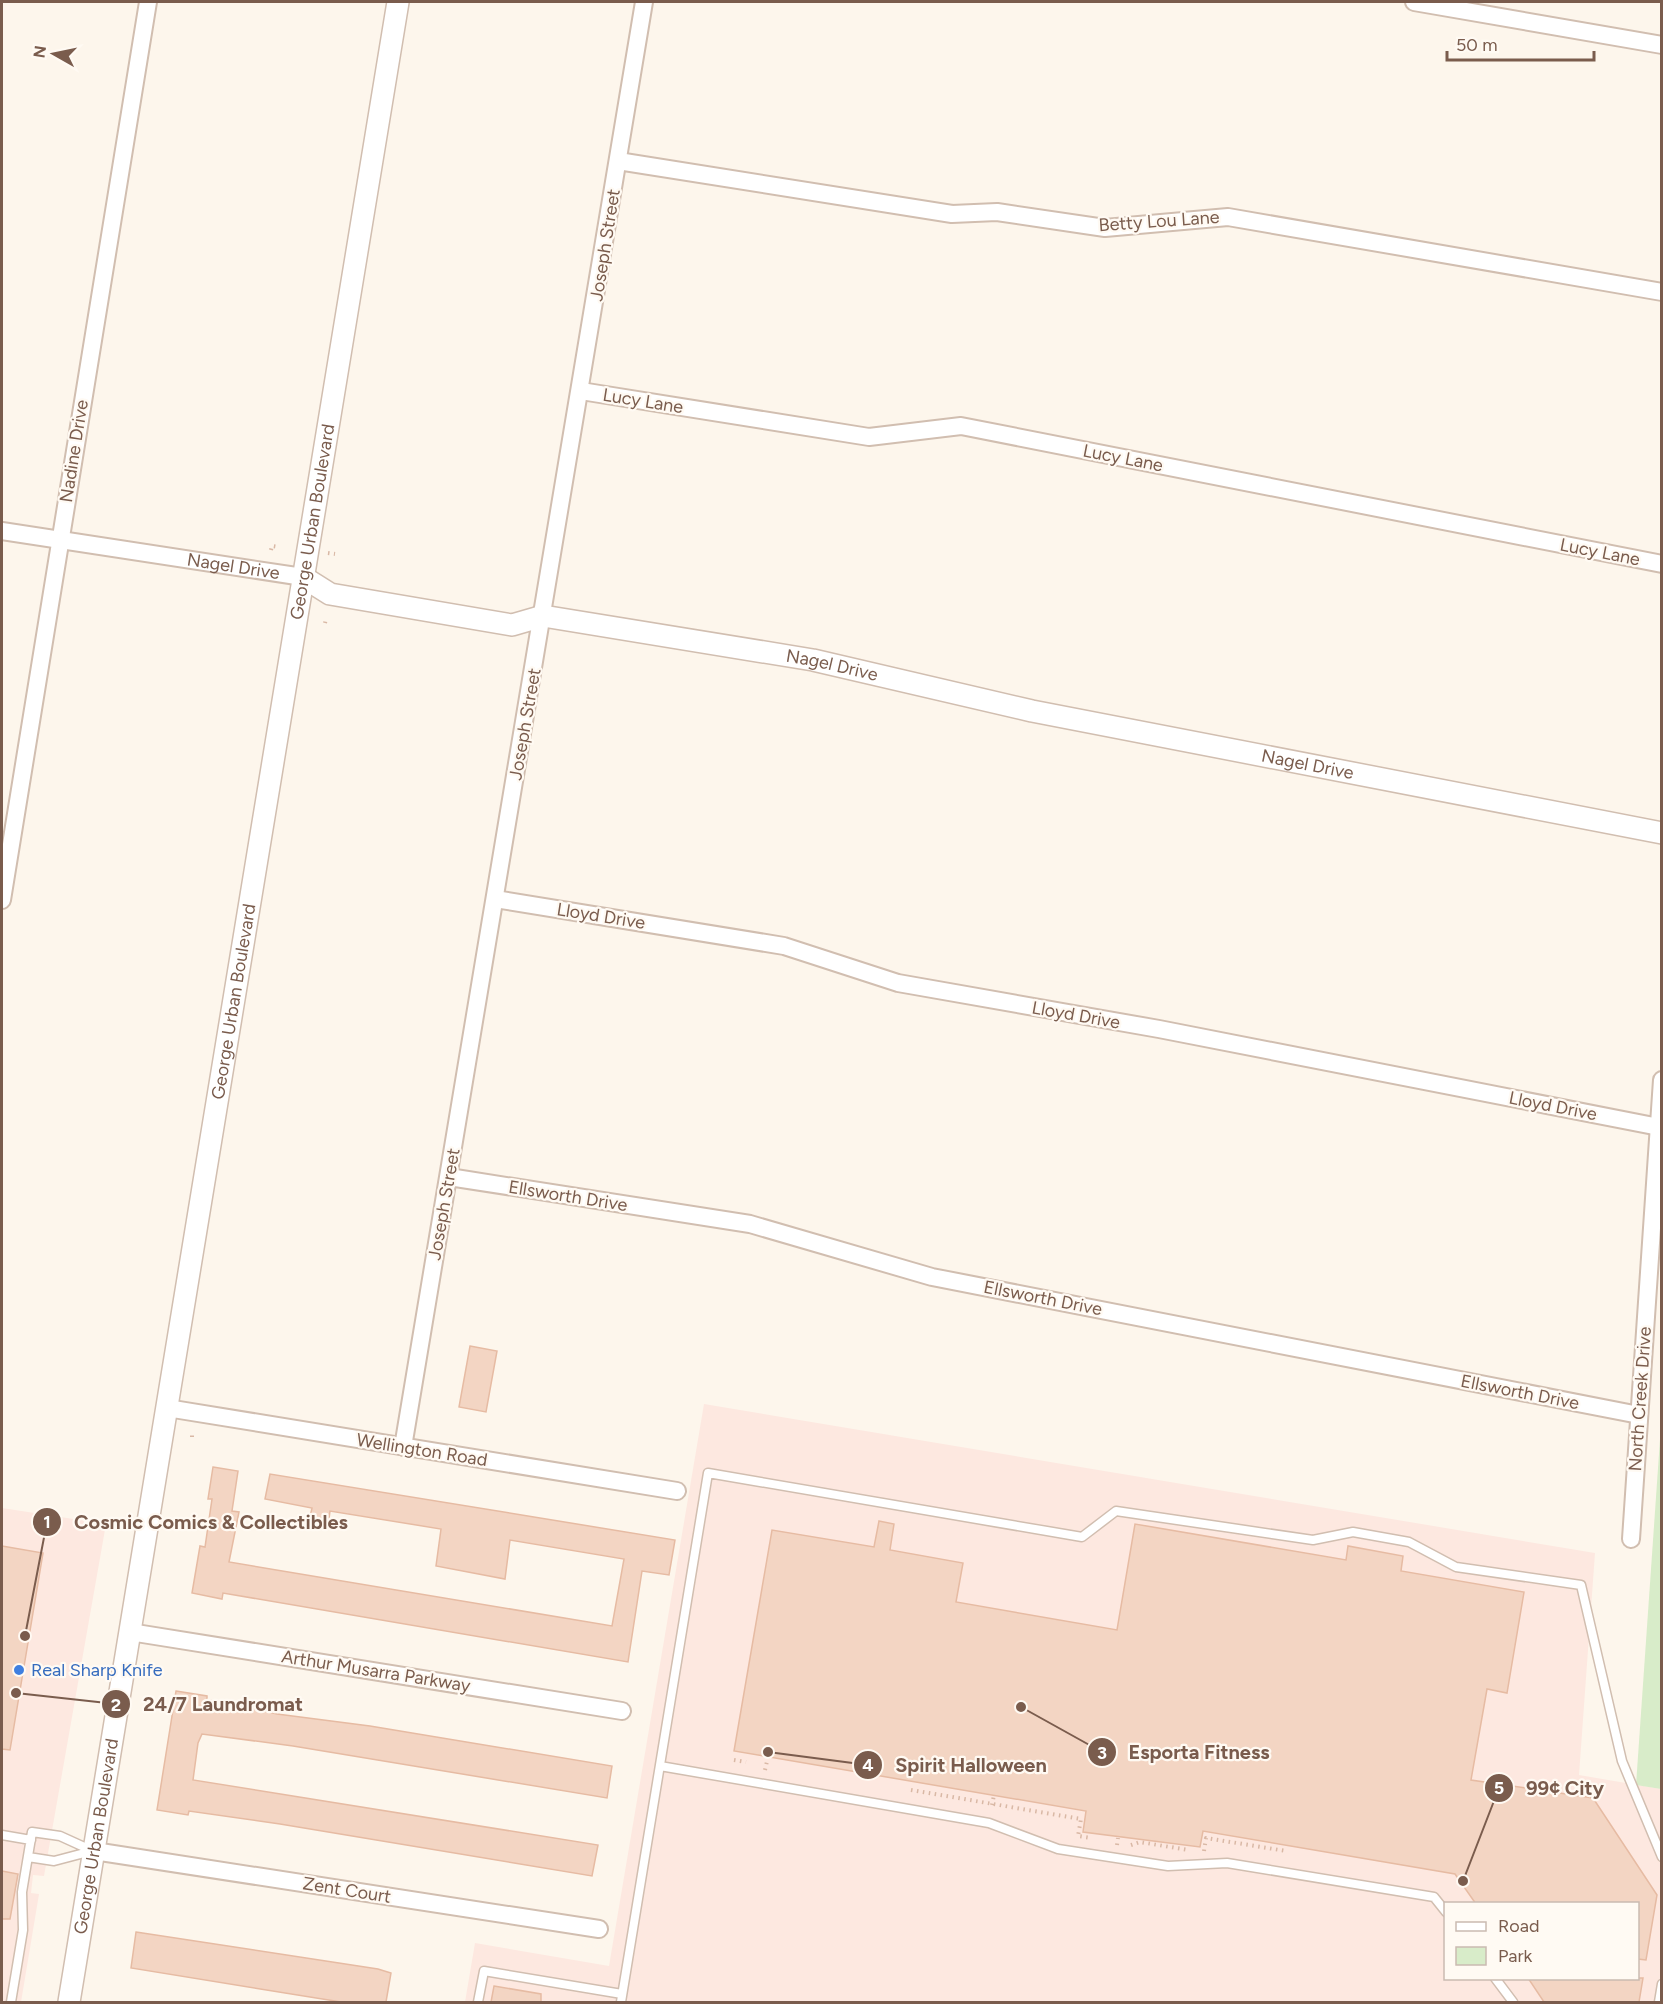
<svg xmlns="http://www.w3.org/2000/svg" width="1663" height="2004" viewBox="0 0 1663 2004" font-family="Figtree,sans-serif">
<rect width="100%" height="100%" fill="#fdf6ec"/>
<!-- commercial -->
<path fill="#fde8e0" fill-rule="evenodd" d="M704,1404L1595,1553L1579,1775L1661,1789V2002H465L475,1943L609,1966ZM1446,1904H1638V1978H1446Z
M2,1508L106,1524L44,1876L33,1875L31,1893L39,1894L21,2002H2Z"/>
<!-- green -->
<path fill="#d8ecc9" d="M1661,1425V1789L1636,1785Z"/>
<!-- building -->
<path fill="#f3d5c3" stroke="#e6bba3" stroke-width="1.5" d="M470,1346L497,1351L486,1412L459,1407Z
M213,1467L238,1471L232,1511L239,1512L229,1562L612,1626L624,1559L510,1540L505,1579L436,1566L441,1529L330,1511L329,1519L310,1517L312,1508L265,1499L270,1474L675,1540L669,1575L642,1571L628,1662L223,1593L222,1599L192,1593L200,1546L205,1547L212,1499H208Z
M879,1521L894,1524L890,1550L963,1563L956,1602L1117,1630L1135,1524L1346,1560L1348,1546L1403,1556L1401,1571L1524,1592L1507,1693L1487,1689L1471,1780L1593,1798L1657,1895L1646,1960L1638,1959V1904H1476L1455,1874L1203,1831L1200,1847L1083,1832L1086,1811L734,1751L772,1530L874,1547Z
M2,1546L43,1553L10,1750L2,1749Z
M176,1691L207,1696V1700L261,1707L260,1710L277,1714L370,1726L612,1766L607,1798L293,1746L202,1734L198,1743L193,1780L598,1845L592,1876L280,1824L189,1811L188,1815L157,1810Z
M2,1871L18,1874L10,1919H2Z
M136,1932L378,1969L391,1973L386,2002H341L131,1968Z
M1528,1978H1643L1639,2002H1544Z
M494,1986L541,1994V2002H491Z"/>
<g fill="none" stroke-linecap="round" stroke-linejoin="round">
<defs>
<path id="service" d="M660,1766L989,1823L1058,1849L1168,1866L1227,1863L1434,1897L1446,1912
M2,1835L31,1840
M28,1857L54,1861L92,1851
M1495,1978L1513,2002
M11,2002L23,1930L22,1892L32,1832L60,1836L93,1851
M478,2002L484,1971L622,1994
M621,2002L708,1473L1082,1537L1116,1511L1313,1540L1353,1532L1409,1542L1456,1567L1581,1585L1622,1761L1662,1857
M1659,2002L1662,1984"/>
<g id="minor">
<path d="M1414,2L1662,45"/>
<path d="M618,161L952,214L997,212L1105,228L1228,217L1662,292"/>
<path d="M581,391L869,437L961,426L1662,564"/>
<path id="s1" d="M2,531L303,577"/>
<path d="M495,899L784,946L898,983L1159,1029L1659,1127"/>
<path d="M2,900L148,2"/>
<path d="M449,1177L750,1224L932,1277L1639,1415"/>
<path d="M167,1408L677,1491"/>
<path d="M403,1447L644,2"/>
<path d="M1631,1539L1662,1080"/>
<path d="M130,1632L622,1711"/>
<path d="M94,1851L599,1929"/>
</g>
<g id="tertiary">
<path id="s2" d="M303,577L330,594L512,625L543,616L813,660L1032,711L1662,833"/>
<path id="s3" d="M69,2002L398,2"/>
</g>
</defs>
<!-- service casing -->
<use href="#service" stroke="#d1beb0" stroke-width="11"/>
<!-- minor casing -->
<use href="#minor" stroke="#d1beb0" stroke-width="20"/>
<!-- tertiary casing -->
<use href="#tertiary" stroke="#d1beb0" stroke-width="24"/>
<!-- path -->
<path stroke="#d9b8a5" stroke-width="4" stroke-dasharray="1.5 4.5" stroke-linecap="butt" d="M271,550L272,546L278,547
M328,553L335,554
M325,623L326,618
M192,1437V1435
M734,1760L746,1762
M765,1770L768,1757
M911,1790L1081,1819L1078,1836L1091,1838
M992,1805L994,1795
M1117,1845L1118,1838
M1131,1845L1140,1842L1188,1850
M1204,1851L1206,1838L1286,1851"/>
<!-- service -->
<use href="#service" stroke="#fff" stroke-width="8"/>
<!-- minor -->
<use href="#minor" stroke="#fff" stroke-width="16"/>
<!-- tertiary -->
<use href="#tertiary" stroke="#fff" stroke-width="21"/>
</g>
<!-- markers -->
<circle fill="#3f7fe0" stroke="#fffaf3" stroke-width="2" cx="19" cy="1670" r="6"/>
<g text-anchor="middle" stroke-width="4.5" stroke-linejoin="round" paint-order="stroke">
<!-- street labels -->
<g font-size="18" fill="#7a5c4d" stroke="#fffaf3">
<text transform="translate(1159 221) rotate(-4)" y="6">Betty Lou Lane</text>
<text transform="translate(605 245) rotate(-81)" y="6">Joseph Street</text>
<text transform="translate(643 401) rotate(9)" y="6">Lucy Lane</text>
<text transform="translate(74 451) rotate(-81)" y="6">Nadine Drive</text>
<text transform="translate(1123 458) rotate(11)" y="6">Lucy Lane</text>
<text dy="6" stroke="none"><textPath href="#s3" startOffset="1500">George Urban Boulevard</textPath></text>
<text transform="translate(1600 552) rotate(11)" y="6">Lucy Lane</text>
<text dy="6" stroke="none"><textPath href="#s1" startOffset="234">Nagel Drive</textPath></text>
<text dy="6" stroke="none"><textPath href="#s2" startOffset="542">Nagel Drive</textPath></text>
<text transform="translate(525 724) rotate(-80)" y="6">Joseph Street</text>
<text dy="6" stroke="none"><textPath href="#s2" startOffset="1028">Nagel Drive</textPath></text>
<text transform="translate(601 916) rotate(9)" y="6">Lloyd Drive</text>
<text dy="6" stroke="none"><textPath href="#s3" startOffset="1014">George Urban Boulevard</textPath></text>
<text transform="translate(1076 1015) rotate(10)" y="6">Lloyd Drive</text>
<text transform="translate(1553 1106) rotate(11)" y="6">Lloyd Drive</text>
<text transform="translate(568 1196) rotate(9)" y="6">Ellsworth Drive</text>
<text transform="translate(444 1204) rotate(-80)" y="6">Joseph Street</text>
<text transform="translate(1043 1298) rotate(11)" y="6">Ellsworth Drive</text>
<text transform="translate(1520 1392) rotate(11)" y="6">Ellsworth Drive</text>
<text transform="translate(1640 1399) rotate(-86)" y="6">North Creek Drive</text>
<text transform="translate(422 1450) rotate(9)" y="6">Wellington Road</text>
<text transform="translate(376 1671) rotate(9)" y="6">Arthur Musarra Parkway</text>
<text dy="6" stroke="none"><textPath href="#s3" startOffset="168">George Urban Boulevard</textPath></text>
<text transform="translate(347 1890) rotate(9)" y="6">Zent Court</text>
</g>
<!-- shop labels -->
<g font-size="18" fill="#366cbe" stroke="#fffaf3" text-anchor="start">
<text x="31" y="1676">Real Sharp Knife</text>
</g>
</g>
<!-- callouts -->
<path fill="none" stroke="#7a5c4d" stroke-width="2" d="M25 1636L47 1522M16 1693L116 1704M1021 1707L1102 1752M768 1752L868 1765M1463 1881L1499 1788"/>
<g fill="#7a5c4d" stroke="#fffaf3" stroke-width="2">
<circle cx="25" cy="1636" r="6"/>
<circle cx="16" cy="1693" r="6"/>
<circle cx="1021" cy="1707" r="6"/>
<circle cx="768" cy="1752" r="6"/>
<circle cx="1463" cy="1881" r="6"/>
<circle cx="47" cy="1522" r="15"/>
<circle cx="116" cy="1704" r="15"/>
<circle cx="1102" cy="1752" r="15"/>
<circle cx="868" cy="1765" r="15"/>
<circle cx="1499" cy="1788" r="15"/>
</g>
<g font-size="18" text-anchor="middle" font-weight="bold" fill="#fff">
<text x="47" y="1528">1</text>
<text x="116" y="1711">2</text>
<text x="1102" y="1759">3</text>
<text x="868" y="1771">4</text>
<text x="1499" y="1794">5</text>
</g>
<g font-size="20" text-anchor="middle" font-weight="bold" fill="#7a5c4d" stroke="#fffaf3" stroke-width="4.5" stroke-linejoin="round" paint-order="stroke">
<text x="211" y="1529">Cosmic Comics &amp; Collectibles</text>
<text x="223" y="1711">24/7 Laundromat</text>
<text x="1199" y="1759">Esporta Fitness</text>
<text x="971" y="1772">Spirit Halloween</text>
<text x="1565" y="1795">99¢ City</text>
</g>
<!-- border -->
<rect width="1663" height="2004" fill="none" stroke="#7a5c4d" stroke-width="6"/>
<!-- legend -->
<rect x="1444" y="1902" width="195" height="78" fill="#fffaf3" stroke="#cabbb1" stroke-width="1.5"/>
<rect x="1456" y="1922" width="30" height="9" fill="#ffffff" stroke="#cabbb1" stroke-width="1.5"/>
<text x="1498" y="1932" font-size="18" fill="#7a5c4d">Road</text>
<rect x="1456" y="1947" width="30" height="18" fill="#d8ecc9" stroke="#cabbb1" stroke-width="1.5"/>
<text x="1498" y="1962" font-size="18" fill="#7a5c4d">Park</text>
<!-- north arrow -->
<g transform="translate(54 54) rotate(279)" stroke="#fffaf3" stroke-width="4.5" paint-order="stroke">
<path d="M0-4.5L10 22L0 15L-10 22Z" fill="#7a5c4d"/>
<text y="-9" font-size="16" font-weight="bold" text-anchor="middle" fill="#7a5c4d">N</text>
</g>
<!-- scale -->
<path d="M1447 51v9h147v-9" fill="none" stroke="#7a5c4d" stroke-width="3"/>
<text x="1456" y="51" font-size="18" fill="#7a5c4d" stroke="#fffaf3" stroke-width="4.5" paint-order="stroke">50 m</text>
</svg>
